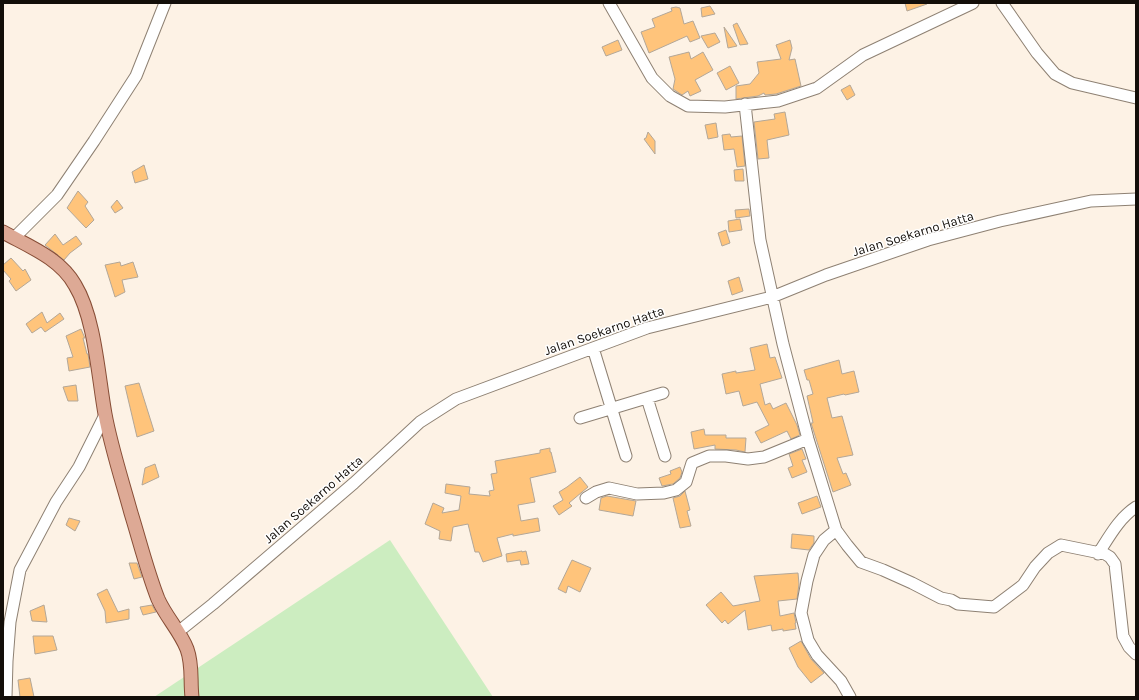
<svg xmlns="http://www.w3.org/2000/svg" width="1139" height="700" viewBox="0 0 1139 700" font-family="Karla,sans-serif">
<rect width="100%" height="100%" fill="#fdf2e5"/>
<!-- green -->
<path fill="#ccedc0" d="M390,540L493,697H154Z"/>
<!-- building -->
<path fill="#ffc47b" stroke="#b3a798" d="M905,3H926L927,4L907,11Z
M710,6L715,14L702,17L701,8Z
M676,7L680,8L684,24L693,21L700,38L690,42L687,36L649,53L641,32L655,27L652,19L672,11L671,8Z
M737,23L748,44L740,45L733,25Z
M724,27L737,46L728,48Z
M715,33L720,42L708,48L701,36Z
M618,40L622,50L606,56L602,47Z
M790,40L792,48L789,60L795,59L801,86L776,94L765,95L764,93L758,96L736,99V86L750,84L759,73L757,62L781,59L776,45Z
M689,52L691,59L703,52L713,70L695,80L701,91L690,96L688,91L682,95L673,89L675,79L669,57Z
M730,66L739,83L726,90L717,73Z
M850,85L855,95L847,100L841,90Z
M785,112L789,135L767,140L769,158L758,159L754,122L775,119L774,114Z
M716,123L718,137L708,139L705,125Z
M648,132L655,141V154L644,139L646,138Z
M730,134L731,137L742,136L745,166L737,167L734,149L724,150L722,135Z
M144,165L148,179L135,183L132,172Z
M743,169L744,181H735L734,170Z
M78,191L88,202L85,206L94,220L86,228L67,208Z
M117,200L123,208L115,213L111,207Z
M749,209L750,216L736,218L735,210Z
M740,219L742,230L729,232L728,221Z
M726,230L730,243L722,246L718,233Z
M55,234L63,245L76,236L82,244L70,253L64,260L45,245Z
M11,258L23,271L25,269L31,280L16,291L9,281L11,279L3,270V265Z
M120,262L121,266L133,262L138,277L122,280L125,292L115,297L105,265Z
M739,277L743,291L732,295L728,281Z
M42,312L47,323L60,313L64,319L45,332L41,327L32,333L26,324Z
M81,329L84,336L85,338H83L87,354H88L90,367L69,371L67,358L73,357L66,336Z
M767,344L770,358L775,357L782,378L760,384L765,405L770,403L773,409L786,403L797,425L800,435L791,439L787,431L761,443L755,432L769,425L757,402L743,406L739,391L726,394L722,374L736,371V373L755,370L750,348Z
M839,360L842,374L854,371L859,392L845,395L844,394L827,398L832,418L842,416L853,455L837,458L843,474L846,473L851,485L833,492L811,423H813L812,418L807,396L813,394L809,380H807L804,370Z
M139,383L154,431L137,437L125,386Z
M76,385L78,401H68L63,387Z
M704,429L705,435H726V438H746L745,452L736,450L715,449V445L694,449L691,432Z
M550,448V452H551L556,472L530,478L535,502L518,505L521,521L538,518L540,531L513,536V534L497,538L502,556L483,562L479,552H475L468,524L453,527L451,541L439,539L440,531L425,524L433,503L444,508L442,513L459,510L461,496L445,493L446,484L470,487L469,494L490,496L489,491L494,490L491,474L497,473L495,461L540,453V450Z
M802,449L806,459L802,460L807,472L792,478L788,468L793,466L789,454Z
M155,464L159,477L142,485L145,468Z
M680,467L682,472L680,478L673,484L662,486L659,478L671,474L670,471Z
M580,477L588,487L569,503L572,506L559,515L553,506L563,500L559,492L567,487Z
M685,491L690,510L687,511L691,526L680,528L673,498L680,496Z
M607,496L636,501L633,516L599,510L601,498Z
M817,496L821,507L802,514L798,503Z
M69,518L80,521L75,531L66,525Z
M792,534L814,536V543L809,550L791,548Z
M522,551V552L526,551L529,564L521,565L520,560L507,562L506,554Z
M572,560L591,568L580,592L568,586L566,593L558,589Z
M129,563H137L142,577L134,579Z
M798,573L799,584L797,599L778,601L780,616L794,613L796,623H795L796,629L783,631V629L772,631L771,625L748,630L745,610L728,624L725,620L722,623L706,605L721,592L733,606L760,601L754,576Z
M107,589L118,612L129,609V619L106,623L105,611L97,594Z
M44,605L47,622L32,621L30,611Z
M152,605L156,612L143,615L140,607Z
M33,636H53L57,650L35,654Z
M801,641L811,659L824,673L811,683L798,667L789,648Z
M30,678L34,697H20L18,680Z"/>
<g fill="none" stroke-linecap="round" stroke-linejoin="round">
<defs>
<path id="minor" d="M609,3L652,78L670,96L688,106L725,107L778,101L817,88L863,55L973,3
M1002,3L1037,53L1055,74L1072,83L1136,98
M745,104L760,240L783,344L808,439L836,530L847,545L861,562L883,570L912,583L941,598L951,600L958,604L994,607L1023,585L1035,567L1048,553L1061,545L1105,554L1110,557L1115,564L1123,636L1129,647L1136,654
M14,238L57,195L94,141L136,76L165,3
M593,348L626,456
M647,398L665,456
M580,418L663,393
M586,498L596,492L609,488L637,494L664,493L676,490L686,482L692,463L709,456H726L748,459L764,457L808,439
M836,530L824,540L814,555L807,581L801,613L808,640L817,655L841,681L850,697
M1098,554C1109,537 1119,518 1136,507
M178,632L213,604L354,483L420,422L456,399L647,328L772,297L826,275L928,240L1000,221L1091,201L1136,199
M6,697L7,661L10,622L20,570L56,502L79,467L105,415"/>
<path id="major" d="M3,232C28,246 60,258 75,285C95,318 98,375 105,414C111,447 122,480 131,513C140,542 147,571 158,599C166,617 180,631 187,649C193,665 190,681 192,697"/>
</defs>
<!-- minor casing -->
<use href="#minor" stroke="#8e8173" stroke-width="13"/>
<!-- major casing -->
<use href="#major" stroke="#874d36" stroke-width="15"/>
<!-- minor -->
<use href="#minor" stroke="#fff" stroke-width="11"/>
<!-- major -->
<use href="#major" stroke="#dda995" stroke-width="13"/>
</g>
<g text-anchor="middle" stroke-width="3" stroke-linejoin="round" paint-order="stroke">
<!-- street labels -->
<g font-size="13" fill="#130e09" stroke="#fff">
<text transform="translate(913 233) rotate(-17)" y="5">Jalan Soekarno Hatta</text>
<text transform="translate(604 330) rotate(-19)" y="5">Jalan Soekarno Hatta</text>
<text transform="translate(313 499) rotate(-41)" y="5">Jalan Soekarno Hatta</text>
</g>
</g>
<!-- border -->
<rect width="1139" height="700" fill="none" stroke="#130e09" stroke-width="8"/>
</svg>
